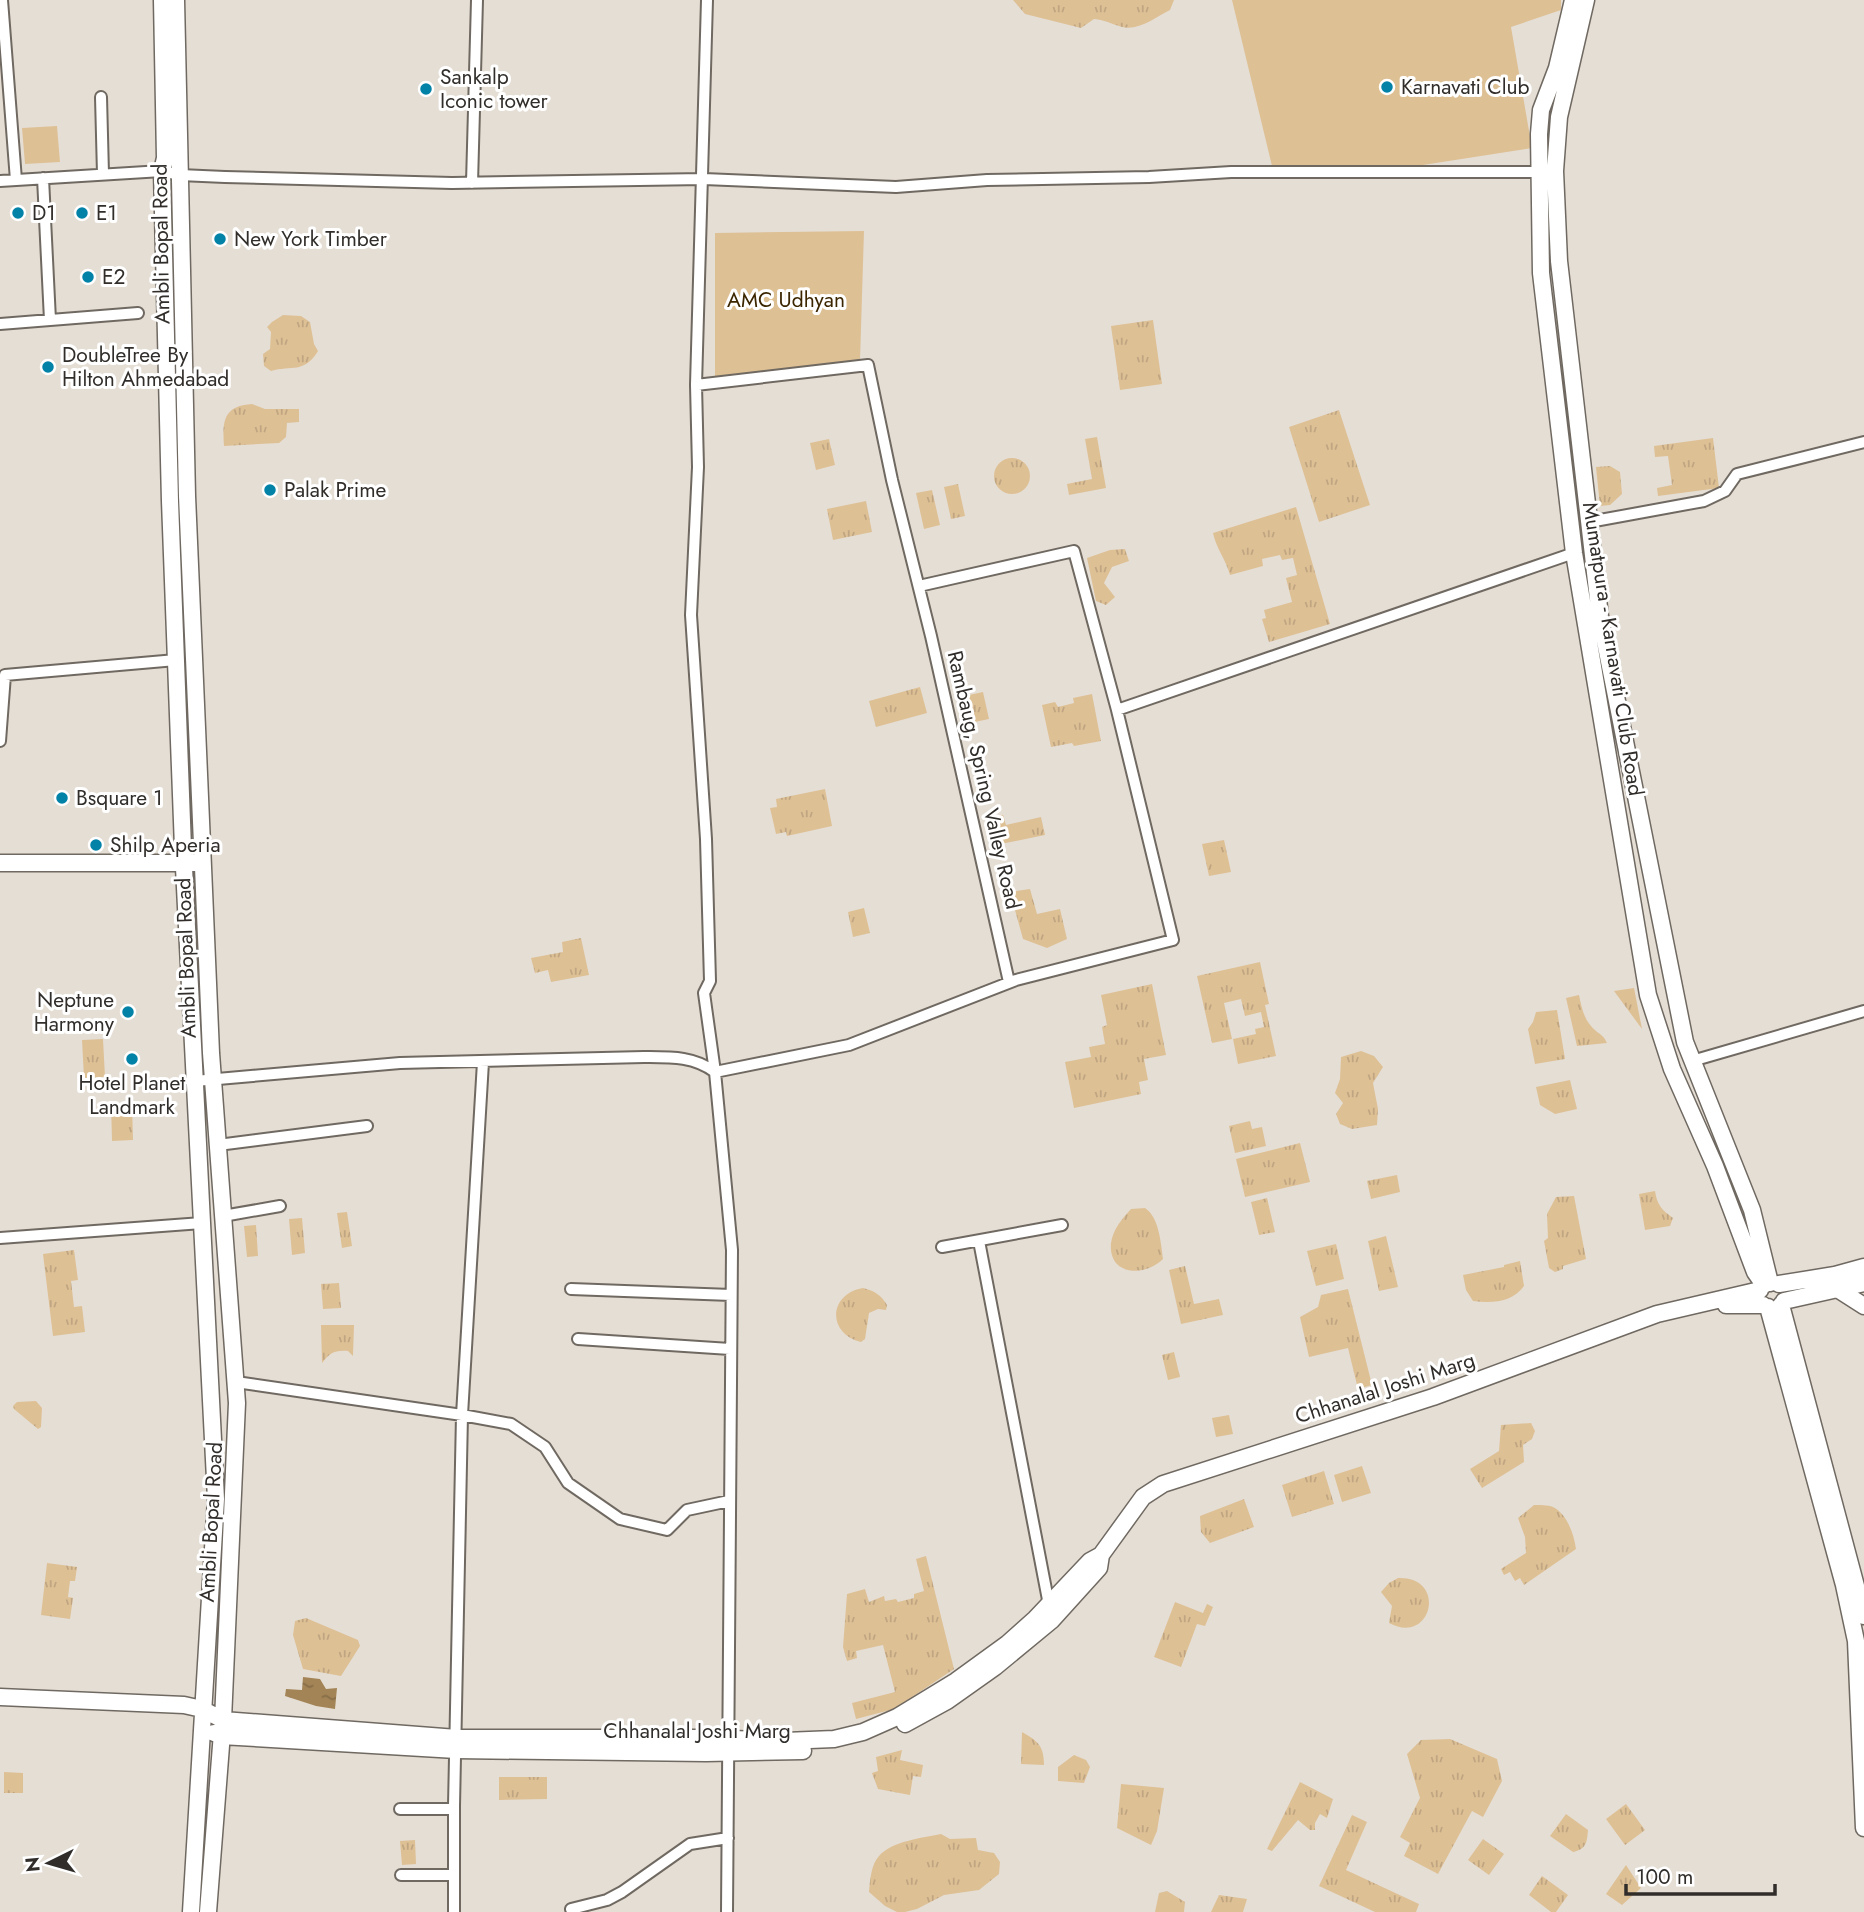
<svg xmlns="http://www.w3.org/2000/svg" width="1864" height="1912" viewBox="0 0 1864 1912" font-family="Jost,sans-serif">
<defs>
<pattern id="grass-tufts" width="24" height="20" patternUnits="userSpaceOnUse" patternTransform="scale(1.75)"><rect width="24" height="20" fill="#dec095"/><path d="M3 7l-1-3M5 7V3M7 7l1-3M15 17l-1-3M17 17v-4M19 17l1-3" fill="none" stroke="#bfa581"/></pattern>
<pattern id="water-ripples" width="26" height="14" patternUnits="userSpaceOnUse" patternTransform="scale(1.75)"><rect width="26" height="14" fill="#a38456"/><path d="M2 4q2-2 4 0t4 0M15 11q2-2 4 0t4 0" fill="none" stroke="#856c47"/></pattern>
</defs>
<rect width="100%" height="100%" fill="#e5ded5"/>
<!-- grass -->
<path fill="url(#grass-tufts)" d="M1013,0H1174L1170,10C1156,17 1139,31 1122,27C1112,24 1105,20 1094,19L1081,28L1025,14Z
M283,315L301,316L310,322L314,344L318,351C304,374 292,365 271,371L264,366L263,354L270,349L271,332L267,327L272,322Z
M1153,320L1162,384L1120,390L1111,326Z
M252,404L265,409H299V422L287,423L286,437L279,443L224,446C222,420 224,406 252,404Z
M1339,410L1370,505L1319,522L1289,427Z
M1097,437L1106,488L1069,495L1067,484L1092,479L1085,439Z
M1713,438L1719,488L1658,496L1657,488L1672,485L1668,456L1655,457L1654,446Z
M829,439L835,465L816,470L810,443Z
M994 476a18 18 0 1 1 36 0a18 18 0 1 1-36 0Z
M1610,466L1620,472L1622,494L1610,505L1600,506L1596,467Z
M958,484L965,516L951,519L944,487Z
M932,490L940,525L924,529L916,493Z
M866,501L872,532L833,540L827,509Z
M1296,507L1330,624L1269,642L1262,619L1266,618L1264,610L1292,602L1286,578L1297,575L1293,558L1282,560L1280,555L1262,559L1263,566L1230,575C1226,560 1216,548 1213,533Z
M1125,549L1129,561L1112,567L1104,583L1115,597L1106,605L1096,601L1087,558L1110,550Z
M920,687L927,713L876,727L869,701Z
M983,692L989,719L965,724L960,697Z
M1092,694L1101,741L1074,746L1072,743L1051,747L1042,705L1055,702L1058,707L1074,703L1073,698Z
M825,789L832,826L787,836L786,832L776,834L770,808L777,807L776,799Z
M1003,815L1006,825L1041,817L1045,835L996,845L990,818Z
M1224,840L1231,872L1209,876L1202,844Z
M1030,889L1037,914L1060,909L1067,939L1047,948L1023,939L1010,892Z
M864,908L870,933L853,937L848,912Z
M581,938L589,975L551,982L548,970L535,973L531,958L563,952L562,942Z
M1260,962L1269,1004L1265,1005L1276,1056L1238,1064L1233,1039L1256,1034L1255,1029L1264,1027L1261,1012L1245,1016L1241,999L1224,1003L1232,1039L1212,1043L1197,976Z
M1152,984L1166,1055L1144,1059L1148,1080L1139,1082L1141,1094L1074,1108L1065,1062L1091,1057L1089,1047L1105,1044L1102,1027L1107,1025L1101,995Z
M1634,988L1642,1029L1614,991Z
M1579,995C1582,1009 1584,1021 1596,1031C1601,1035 1604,1036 1607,1043L1577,1046L1566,998Z
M1557,1010L1565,1059L1535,1064L1528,1029L1533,1022L1536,1012Z
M103,1039L105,1077L84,1078L82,1040Z
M1361,1051L1374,1056L1383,1067L1373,1083L1378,1109L1377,1125L1352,1129L1340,1124L1336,1114L1343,1103L1335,1093L1340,1079L1341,1057Z
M1570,1080L1577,1109L1555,1114L1540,1105L1536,1087Z
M111,1103H132L133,1140L112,1141Z
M1250,1121L1252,1129L1262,1127L1266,1146L1235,1153L1229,1126Z
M1300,1143L1310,1182L1245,1197L1236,1159Z
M1397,1175L1400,1192L1371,1199L1367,1181Z
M1655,1191C1657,1205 1662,1210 1673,1218L1670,1226L1645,1230L1639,1194Z
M1574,1196L1586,1259L1563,1266V1269L1555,1272L1549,1268L1544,1241L1548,1238L1547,1214L1556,1197Z
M1267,1198L1275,1232L1259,1235L1251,1202Z
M1145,1208C1159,1217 1161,1243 1163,1259C1144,1278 1108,1275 1111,1243C1113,1229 1122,1219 1131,1209Z
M347,1212L352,1246L342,1248L337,1213Z
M302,1218L305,1253L292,1255L289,1219Z
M256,1225L258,1256L247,1257L244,1226Z
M1386,1236L1398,1287L1379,1291L1368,1241Z
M1336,1244L1344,1279L1316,1286L1307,1251Z
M74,1250L78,1280L71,1281L74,1307L82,1306L85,1332L53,1336L43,1254Z
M1520,1261L1524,1286C1512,1303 1492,1303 1473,1301L1466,1290L1463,1275L1504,1267V1265Z
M1185,1266L1194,1304L1219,1299L1223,1315L1181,1324L1169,1270Z
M339,1283L341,1308L323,1309L321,1284Z
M863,1288C875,1291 881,1295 887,1305L886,1310L878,1309L869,1313L865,1339L861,1342C827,1334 828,1294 863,1288Z
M1348,1289L1372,1385L1358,1389L1348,1348L1309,1357L1300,1317L1318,1307L1321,1295Z
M321,1325H354L353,1356L348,1351C334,1350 330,1353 322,1363Z
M1174,1352L1180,1377L1168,1380L1162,1355Z
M36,1401L42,1408L41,1427L38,1429L14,1409L13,1406L17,1402Z
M1229,1415L1233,1434L1216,1437L1212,1418Z
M1531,1423L1535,1431L1532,1439L1523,1445L1524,1462L1482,1488L1470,1469L1499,1451L1501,1425Z
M1362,1466L1371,1493L1342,1502L1334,1475Z
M1324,1471L1334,1504L1292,1517L1282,1485Z
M1244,1499L1254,1527L1210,1543L1201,1532L1200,1516Z
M1534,1505C1539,1505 1548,1505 1553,1507C1567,1514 1574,1534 1576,1549L1524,1585L1520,1578L1515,1581L1510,1572L1504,1575L1501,1569L1526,1553L1525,1537L1518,1518Z
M926,1556L954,1669L894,1709L856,1719L852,1703L895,1692L883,1645L856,1651L857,1658L847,1661L843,1647L847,1594L865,1589L869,1602L884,1596L885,1601L896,1599L898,1602L914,1598V1594L924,1591L916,1559Z
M47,1563L77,1567L75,1581H70L68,1597L73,1598L70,1619L41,1615Z
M1398,1578C1448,1576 1432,1646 1389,1623L1392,1606L1381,1592L1389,1583Z
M1175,1602L1203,1613L1207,1604L1213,1607L1205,1626L1197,1624L1181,1667L1154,1657Z
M306,1618L358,1640L360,1646L341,1676L303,1669L293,1635L295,1621Z
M1022,1732C1038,1741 1044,1746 1044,1765L1021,1764Z
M1450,1739L1497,1759L1502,1781L1483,1817L1472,1811L1438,1874L1404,1856L1410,1843L1400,1837L1420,1798L1407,1754L1421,1740Z
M902,1750L900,1760L923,1765L921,1777L913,1776L910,1795L878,1789L872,1773L878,1771L876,1757Z
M1074,1755L1086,1760L1090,1767L1084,1783L1058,1781V1767Z
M4,1772L23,1773V1793H4Z
M499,1777H547V1799L499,1800Z
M1300,1782L1333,1799L1327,1818L1320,1814L1315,1823V1830H1310L1298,1820L1272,1851L1267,1849Z
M1121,1784L1164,1788L1157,1831L1151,1845L1117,1828Z
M1626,1804L1645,1830L1625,1845L1606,1819Z
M1566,1814L1588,1830C1587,1843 1586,1849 1573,1852L1550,1836Z
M1352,1815L1367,1822L1346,1870L1419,1904L1416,1912H1375L1319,1886Z
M941,1834L950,1839L976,1838L978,1850L994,1853L1000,1862L999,1874L979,1890L944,1895L917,1909L905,1912H897L885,1906L869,1892C870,1881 871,1864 879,1856C892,1841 922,1838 941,1834Z
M1483,1839L1504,1854L1489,1875L1468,1860Z
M415,1840L416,1864L402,1865L400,1841Z
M1626,1865L1641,1888L1622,1905L1606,1894Z
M1542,1876L1568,1895L1556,1912H1551L1529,1895Z
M1167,1891L1185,1902L1184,1912H1155L1159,1893Z
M1219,1895L1247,1899L1243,1912H1211Z"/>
<!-- park -->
<path fill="#dec095" d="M1232,0H1561V10L1511,27L1532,148L1410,167L1272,166Z
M57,126L60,162L25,164L22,128Z
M864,231L860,361L715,377V233Z"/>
<!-- water -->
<path fill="url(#water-ripples)" d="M303,1677L320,1679L326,1689L337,1688L335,1709L316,1706L285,1696L286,1689L302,1690Z"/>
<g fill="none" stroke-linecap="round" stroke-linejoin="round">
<defs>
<path id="street" d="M2,0L16,180
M707,0L696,385L698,467L691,615L706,839L710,981L704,993L715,1072L732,1250L727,1912
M101,97L103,174
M43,178L50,320
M0,181L162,171L180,175L225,177L452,183L704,179L896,187L987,180L1149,177L1231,172H1545
M472,183L477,0
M0,324L138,313
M696,385L868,365L892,480L931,636L1009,982
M1589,522L1704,501L1725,491L1737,474L1864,442
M919,586L1074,551L1117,710
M0,741L5,675L176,660
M1692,1061L1864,1011
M195,1081L400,1063L644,1057C670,1057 694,1056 715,1072L849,1045L1016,980L1173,940L1117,710L1574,553
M218,1145L367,1126
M223,1216L280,1206
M0,1238L202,1223
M979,1241L1049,1605
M942,1247L1062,1225
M571,1289L731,1295
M578,1339L730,1349
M236,1382L462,1415L511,1424L545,1447L568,1483L620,1519L667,1530L687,1510L729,1501
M400,1809H454
M401,1875H454
M571,1909L607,1900L622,1892L690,1844L728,1838
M454,1912V1806L462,1415L483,1062"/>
<path id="secondary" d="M162,0L165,158L162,171L170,501L183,848L216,1499L191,1912
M176,0L187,496L211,1053L237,1403L223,1720L208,1912
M1573,0L1557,68L1541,110L1539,134L1541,273L1574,553L1648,995L1672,1069L1715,1166L1755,1272L1764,1285
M1586,0L1559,117L1555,171L1559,261L1600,616L1685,1042L1752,1210L1770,1283
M0,863H194
M1779,1284L1835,1275L1864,1267
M1839,1290L1864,1306
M1784,1301L1864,1283
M1726,1305H1763
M1781,1305L1864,1616
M1768,1307L1844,1585L1856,1641L1864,1828
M0,1697L184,1705L202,1709L223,1720L457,1738H709L785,1741L834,1739L863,1732L897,1717L956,1681L1007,1644L1035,1619L1090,1561L1101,1555L1143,1497L1163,1484L1433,1397L1657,1314L1760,1290
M905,1724L947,1701L995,1667L1052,1620L1099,1568L1101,1555
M214,1733L221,1736L456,1750L706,1753L803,1751"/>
</defs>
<!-- street casing -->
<use href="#street" stroke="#6f6961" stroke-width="14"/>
<!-- secondary casing -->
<use href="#secondary" stroke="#6f6961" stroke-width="19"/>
<!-- street -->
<use href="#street" stroke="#fff" stroke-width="10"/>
<!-- secondary -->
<use href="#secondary" stroke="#fff" stroke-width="16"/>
</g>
<!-- markers -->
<g fill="#0382a7" stroke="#fff" stroke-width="2.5">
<circle cx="1387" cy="87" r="7"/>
<circle cx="426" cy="89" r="7"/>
<circle cx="18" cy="213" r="7"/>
<circle cx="82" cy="213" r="7"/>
<circle cx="220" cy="239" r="7"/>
<circle cx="88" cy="277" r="7"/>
<circle cx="48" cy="367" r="7"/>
<circle cx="270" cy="490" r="7"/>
<circle cx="62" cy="798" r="7"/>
<circle cx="96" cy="845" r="7"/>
<circle cx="128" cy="1012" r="7"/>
<circle cx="132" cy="1059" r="7"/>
</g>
<g text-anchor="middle" stroke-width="6" stroke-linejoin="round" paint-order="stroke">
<!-- poi labels -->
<g font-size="21" fill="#302d2a" stroke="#fff" text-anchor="start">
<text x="440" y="84">Sankalp<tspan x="440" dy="24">Iconic tower</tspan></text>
<text x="1401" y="94">Karnavati Club</text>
<text x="32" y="220">D1</text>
<text x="96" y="220">E1</text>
<text x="234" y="246">New York Timber</text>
<text x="102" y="284">E2</text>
<text x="62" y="362">DoubleTree By<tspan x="62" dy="24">Hilton Ahmedabad</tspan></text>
<text x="284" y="497">Palak Prime</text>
<text x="76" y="805">Bsquare 1</text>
<text x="110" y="852">Shilp Aperia</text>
<text x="114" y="1007" text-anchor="end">Neptune<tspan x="114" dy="24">Harmony</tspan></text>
<text x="132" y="1090" text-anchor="middle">Hotel Planet<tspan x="132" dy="24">Landmark</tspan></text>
</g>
<!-- street labels -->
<g font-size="21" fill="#302d2a" stroke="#fff">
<text transform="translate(161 244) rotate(-91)" y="7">Ambli Bopal Road</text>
<text transform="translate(1613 649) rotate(81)" y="7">Mumatpura - Karnavati Club Road</text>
<text transform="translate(984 780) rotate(77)" y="7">Rambaug, Spring Valley Road</text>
<text transform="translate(186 958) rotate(-92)" y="7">Ambli Bopal Road</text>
<text transform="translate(1385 1388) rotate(-18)" y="7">Chhanalal Joshi Marg</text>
<text transform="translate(211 1522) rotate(-87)" y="7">Ambli Bopal Road</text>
<text x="697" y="1738">Chhanalal Joshi Marg</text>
</g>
<!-- park labels -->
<g font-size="21" fill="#3c2600" stroke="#fff">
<text x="786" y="307">AMC Udhyan</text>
</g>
</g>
<!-- north arrow -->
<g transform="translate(49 1863) rotate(265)" stroke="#ffffff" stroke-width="5" paint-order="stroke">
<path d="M0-5L12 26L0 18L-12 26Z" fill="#302d2a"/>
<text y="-10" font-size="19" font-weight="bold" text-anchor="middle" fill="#302d2a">N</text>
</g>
<!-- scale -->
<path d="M1626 1884v10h149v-10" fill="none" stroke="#302d2a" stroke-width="3.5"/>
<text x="1636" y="1884" font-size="21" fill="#302d2a" stroke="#ffffff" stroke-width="5" paint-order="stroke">100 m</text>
</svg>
